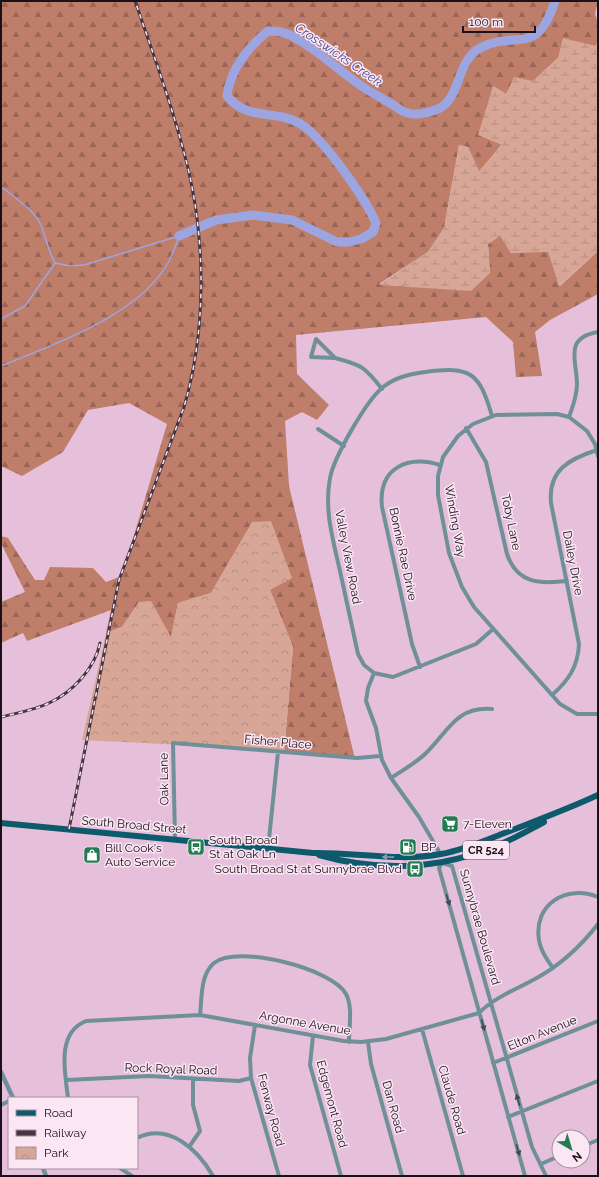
<svg xmlns="http://www.w3.org/2000/svg" width="599" height="1177" viewBox="0 0 599 1177" font-family="Raleway,sans-serif">
<defs>
<pattern id="forest-firs" width="22" height="20" patternUnits="userSpaceOnUse"><rect width="22" height="20" fill="#bf7e69"/><path d="M5 1l3.5 6h-7zM16 11l3.5 6h-7z" fill="#9b6656"/></pattern>
<pattern id="wetland-marsh" width="20" height="14" patternUnits="userSpaceOnUse"><rect width="20" height="14" fill="#d7a696"/><path d="M1 5h8M5 5V1M11 12h8M15 12V8" fill="none" stroke="#b88e81"/></pattern>
<pattern id="park-crowns" width="20" height="18" patternUnits="userSpaceOnUse"><rect width="20" height="18" fill="#d7a696"/><path d="M2 6a3 3 0 1 1 6 0M12 15a3 3 0 1 1 6 0" fill="none" stroke="#b88e81"/></pattern>
</defs>
<rect width="100%" height="100%" fill="#e6c0da"/>
<!-- forest -->
<path fill="url(#forest-firs)" d="M1,1H598L595,14C599,22 599,38 596,46L558,58L533,81L506,94L493,86L502,144L479,172L468,147L459,145L444,228L428,252L379,284L490,273L488,244L501,235L511,253L548,251L560,286L598,251V294L550,320L535,332L542,376L516,377L513,342L486,317L296,335L297,374L329,405L317,420L302,412L285,421L289,486L355,759L284,753L293,647L270,590L252,523L211,593L178,603L171,638L139,602L122,627L106,633L111,610L27,641L23,633L1,643V602L25,592L1,543V536L8,538L35,580H44L50,567L93,568L106,582L122,576L167,424L129,403L88,410L63,452L22,476L1,466Z"/>
<!-- wetland -->
<path fill="url(#wetland-marsh)" d="M563,38L596,46L598,42V251L559,286L548,252L511,253L500,236L488,244L490,273L471,291L379,285L428,252L444,228L459,145L468,147L479,171L502,145L478,135L493,86L506,94L514,77L533,81L558,58Z"/>
<!-- park -->
<path fill="url(#park-crowns)" d="M271,521L292,578L270,590L293,647L284,753L205,746L82,740L106,633L122,627L139,602L151,601L171,637L178,603L211,593L252,522Z"/>
<g fill="none" stroke-linecap="round" stroke-linejoin="round">
<!-- stream -->
<path stroke="#9da5e1" stroke-width="1.5" d="M1,188L6,190C17,200 35,211 41,225C46,238 48,251 55,263L70,266L84,265L179,236
M1,319L25,306L55,263
M1,366C55,344 143,314 170,259C174,252 176,244 179,236"/>
<!-- river -->
<path stroke="#9da5e1" stroke-width="9" d="M179,236L216,220L253,215L292,220L337,242H349L361,239L373,232L376,223C365,198 322,136 299,123C274,109 249,122 227,96C230,70 248,47 268,31C272,31 277,31 281,32C302,36 345,76 366,89C374,94 382,98 390,103C395,106 402,112 408,113C417,116 430,112 438,109C461,99 456,61 480,48C517,29 537,58 555,1"/>
<!-- minor -->
<path stroke="#6f8f99" stroke-width="4" d="M316,339L335,358L311,357Z
M335,358C362,365 365,367 382,389
M492,416C479,372 471,366 425,372C410,374 396,377 383,387C366,401 334,457 330,478C324,510 333,540 340,571C346,598 352,626 358,654L364,665L374,673L393,677L476,644L493,629
M569,417C573,406 577,396 577,384C577,361 563,338 598,332
M466,428L486,462L507,554C517,584 540,584 567,581
M318,429L344,446
M598,456L595,444L587,431L569,417L557,414L496,415L473,424L458,436L443,457L438,476V495L449,553L462,587L474,607L560,704L577,714H598
M420,667L412,644L382,507C378,468 407,455 440,465
M374,673L368,688L366,701L376,728L382,760L391,778L419,817L441,855
M552,695C568,681 578,667 579,644L551,503C548,470 569,459 597,450
M391,778C403,770 416,763 426,753C448,732 456,706 492,709
M175,839L173,743L357,758L380,756
M268,849L278,752
M442,863L439,868L525,1176
M443,863L452,866L532,1147L546,1176
M553,968C547,960 540,950 539,940C533,904 567,884 598,897
M200,1015C202,998 200,975 214,963C238,944 333,969 346,994C353,1007 349,1027 349,1042
M255,1025L250,1058L251,1078L279,1176
M422,1029L463,1176
M313,1036L310,1065L341,1176
M368,1042L371,1064L402,1176
M493,1063L598,1021
M67,1080L149,1076L239,1081L251,1078
M68,1098C65,1072 56,1033 86,1021L200,1015L344,1041L361,1042L386,1039L479,1013C495,997 515,990 535,979C559,966 581,946 598,924
M1,1105L9,1101
M508,1117L598,1081
M137,1138C169,1122 198,1150 213,1176
M583,1146L598,1140
M189,1147L200,1131L193,1105V1079
M541,1164L559,1156
M120,1168L132,1176"/>
<!-- tertiary -->
<path stroke="#6f8f99" stroke-width="4.5" d="M1,1072L13,1098
M43,1168L46,1176"/>
<!-- primary -->
<path stroke="#0c5a6c" stroke-width="6" d="M1,823L313,853C356,852 398,862 441,854C464,850 486,840 507,832C538,820 568,809 598,795
M319,855C378,872 441,870 498,845C514,839 529,830 544,822"/>
<defs>
<path id="rail" d="M1,717C17,713 35,710 49,703C73,692 95,668 100,643
M69,829L119,580L184,407C206,332 206,245 188,168C174,111 154,56 135,1"/>
</defs>
<!-- rail casing -->
<use href="#rail" stroke="#473542" stroke-width="3"/>
<!-- rail -->
<use href="#rail" stroke="#fbe7f4" stroke-width="1.5" stroke-dasharray="4.5" stroke-linecap="butt"/>
</g>
<!-- one-way arrows -->
<defs><path id="oneway-solid" d="M-6-.8H1V-3.2L6.5 0L1 3.2V.8H-6Z"/></defs>
<use fill="#84a0b0" href="#oneway-solid" transform="translate(388 857) rotate(-179)"/>
<g fill="#424953">
<use href="#oneway-solid" transform="translate(448 900) rotate(74)"/>
<use href="#oneway-solid" transform="translate(483 1025) rotate(74)"/>
<use href="#oneway-solid" transform="translate(518 1100) rotate(-106)"/>
<use href="#oneway-solid" transform="translate(518 1150) rotate(74)"/>
</g>
<!-- icons -->
<defs>
<symbol id="supermarket-square" viewBox="-11 -11 22 22"><rect x="-9" y="-9" width="18" height="18" rx="4" fill="#227d52" stroke="#fbe7f4"/><path d="M-6-5.5h2.5l.6 2H6L4.5 2H-2.5L-4.4-4H-6ZM-1.5 3.2a1.3 1.3 0 1 0 .1 0ZM3 3.2a1.3 1.3 0 1 0 .1 0Z" fill="#fff"/></symbol>
<symbol id="bus-square" viewBox="-11 -11 22 22"><rect x="-9" y="-9" width="18" height="18" rx="4" fill="#227d52" stroke="#fbe7f4"/><path d="M-5-6H5V4H4V6H2V4H-2V6H-4V4H-5ZM-3.5-4V0h7V-4ZM-3.5 1.2v1.5H-2V1.2ZM2 1.2v1.5H3.5V1.2Z" fill="#fff"/></symbol>
<symbol id="fuel-square" viewBox="-11 -11 22 22"><rect x="-9" y="-9" width="18" height="18" rx="4" fill="#227d52" stroke="#fbe7f4"/><path d="M-5.5-6h7V0h2V4h1.3V-2.5L3-4.5l.8-.8L6-3V5H2.5V1h-1V6h-7ZM-4.2-4.7v3.2H.2V-4.7Z" fill="#fff"/></symbol>
<symbol id="shop-square" viewBox="-11 -11 22 22"><rect x="-9" y="-9" width="18" height="18" rx="4" fill="#227d52" stroke="#fbe7f4"/><path d="M-5-2.5h2.3a2.7 3.5 0 0 1 5.4 0H5L5.5 6h-11ZM-1.5-2.5h3a1.5 2.3 0 0 0-3 0Z" fill="#fff"/></symbol>
</defs>
<g fill-rule="evenodd">
<use href="#supermarket-square" x="440" y="814" width="20" height="20"/>
<use href="#bus-square" x="186" y="837" width="20" height="20"/>
<use href="#fuel-square" x="398" y="837" width="20" height="20"/>
<use href="#shop-square" x="82" y="845" width="20" height="20"/>
<use href="#bus-square" x="405" y="859" width="20" height="20"/>
</g>
<g text-anchor="middle" stroke-width="3" stroke-linejoin="round" paint-order="stroke">
<!-- shield labels -->
<rect fill="#fbe7f4" stroke="#60505b" stroke-width="1" x="463" y="841" width="46" height="18" rx="3"/>
<g font-size="11" font-weight="bold" fill="#1d1019">
<text x="486" y="854">CR 524</text>
</g>
<!-- street labels -->
<g font-size="12" fill="#1d1019" stroke="#fbe7f4">
<text transform="translate(455 521) rotate(80)" y="4">Winding Way</text>
<text transform="translate(511 522) rotate(78)" y="4">Toby Lane</text>
<text transform="translate(403 554) rotate(78)" y="4">Bonnie Rae Drive</text>
<text transform="translate(348 557) rotate(79)" y="4">Valley View Road</text>
<text transform="translate(573 563) rotate(79)" y="4">Dailey Drive</text>
<text transform="translate(278 742) rotate(5)" y="4">Fisher Place</text>
<text transform="translate(164 779) rotate(-91)" y="4">Oak Lane</text>
<text transform="translate(134 825) rotate(5)" y="4">South Broad Street</text>
<text transform="translate(480 927) rotate(74)" y="4">Sunnybrae Boulevard</text>
<text transform="translate(305 1023) rotate(10)" y="4">Argonne Avenue</text>
<text transform="translate(542 1033) rotate(-22)" y="4">Elton Avenue</text>
<text transform="translate(171 1069) rotate(2)" y="4">Rock Royal Road</text>
<text transform="translate(452 1100) rotate(74)" y="4">Claude Road</text>
<text transform="translate(332 1104) rotate(75)" y="4">Edgemont Road</text>
<text transform="translate(393 1107) rotate(75)" y="4">Dan Road</text>
<text transform="translate(271 1110) rotate(75)" y="4">Fenway Road</text>
</g>
<!-- poi labels -->
<g font-size="12" fill="#1d1019" stroke="#fbe7f4" text-anchor="start">
<text x="463" y="828">7-Eleven</text>
<text x="209" y="844">South Broad<tspan x="209" dy="14">St at Oak Ln</tspan></text>
<text x="421" y="851">BP</text>
<text x="105" y="852">Bill Cook's<tspan x="105" dy="14">Auto Service</tspan></text>
<text x="402" y="873" text-anchor="end">South Broad St at Sunnybrae Blvd</text>
</g>
<!-- water labels -->
<g font-size="13" font-style="italic" fill="#4a4e97" stroke="#fbe7f4">
<text transform="translate(339 54) rotate(34)" y="5">Crosswicks Creek</text>
</g>
</g>
<!-- border -->
<rect width="599" height="1177" fill="none" stroke="#1d1019" stroke-width="4"/>
<!-- legend -->
<rect x="8" y="1097" width="130" height="72" fill="#fbe7f4" stroke="#a2919c"/>
<rect x="16" y="1110" width="20" height="6" fill="#0c5a6c" stroke="#a2919c"/>
<text x="44" y="1117" font-size="12" fill="#1d1019">Road</text>
<rect x="16" y="1130" width="20" height="6" fill="#473542" stroke="#a2919c"/>
<text x="44" y="1137" font-size="12" fill="#1d1019">Railway</text>
<rect x="16" y="1147" width="20" height="12" fill="url(#park-crowns)" stroke="#a2919c"/>
<text x="44" y="1157" font-size="12" fill="#1d1019">Park</text>
<!-- north arrow -->
<g transform="translate(571 1149) rotate(142)"><circle r="19" fill="#fbe7f4" stroke="#a2919c"/>
<path d="M0-3L7 15L0 10L-7 15Z" fill="#227d52"/>
<text y="-6" font-size="11" font-weight="bold" text-anchor="middle" fill="#1d1019">N</text>
</g>
<!-- scale -->
<path d="M463 26v6h72v-6" fill="none" stroke="#1d1019" stroke-width="2"/>
<text x="469" y="26" font-size="12" fill="#1d1019" stroke="#fbe7f4" stroke-width="3" paint-order="stroke">100 m</text>
</svg>
